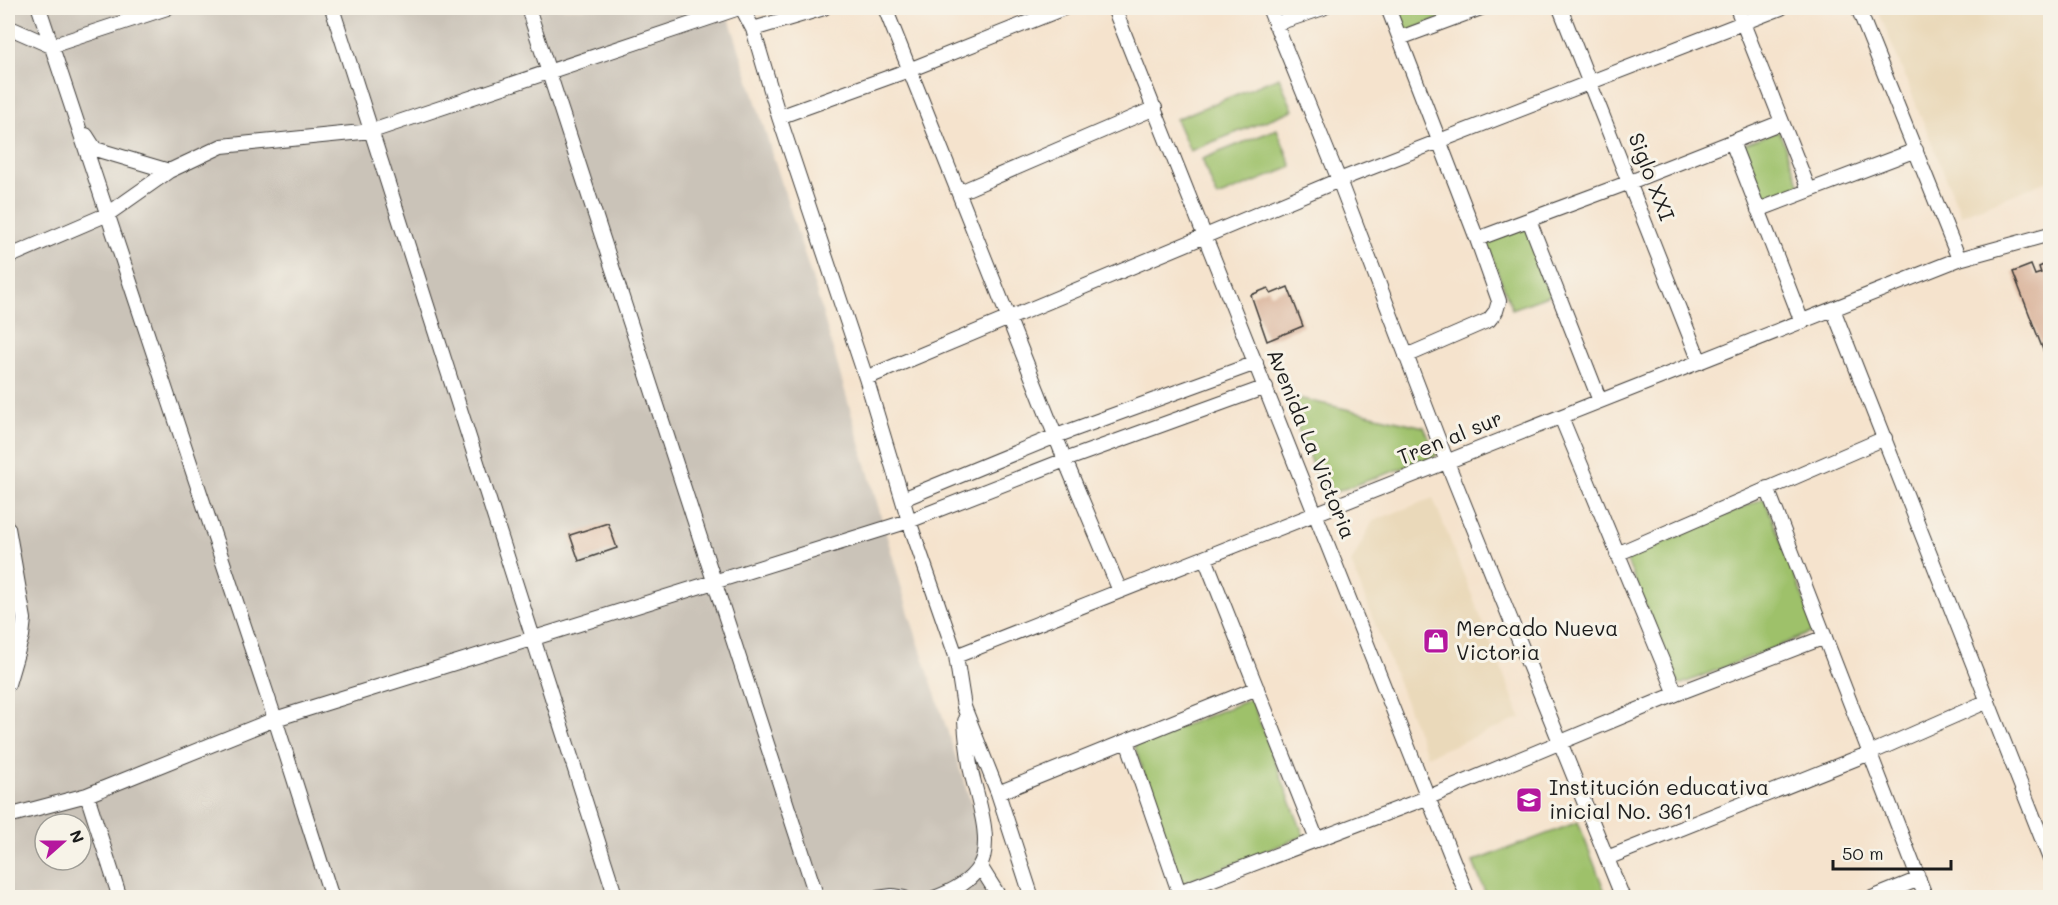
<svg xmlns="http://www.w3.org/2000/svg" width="2058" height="905" viewBox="0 0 2058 905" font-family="Mali,sans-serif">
<rect width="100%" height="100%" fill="#f7f3e8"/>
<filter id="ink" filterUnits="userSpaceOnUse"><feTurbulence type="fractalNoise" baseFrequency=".0167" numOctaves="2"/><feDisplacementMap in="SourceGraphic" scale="12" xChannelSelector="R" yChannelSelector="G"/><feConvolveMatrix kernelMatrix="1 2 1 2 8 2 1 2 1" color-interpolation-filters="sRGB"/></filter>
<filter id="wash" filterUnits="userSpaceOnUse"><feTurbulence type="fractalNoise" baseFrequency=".008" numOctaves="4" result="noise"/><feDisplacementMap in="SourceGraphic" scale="24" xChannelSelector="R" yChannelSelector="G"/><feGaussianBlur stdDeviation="1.35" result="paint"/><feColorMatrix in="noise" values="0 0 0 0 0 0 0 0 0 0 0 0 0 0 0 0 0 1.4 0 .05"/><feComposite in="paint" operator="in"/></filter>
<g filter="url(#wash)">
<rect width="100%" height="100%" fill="#f5e3cd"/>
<!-- built -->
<path fill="#ead9ba" d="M1877,8H2050V180L1961,215Z
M1433,498L1521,718L1427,756L1351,563L1373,521Z"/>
<!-- industrial -->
<path fill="#cac3b8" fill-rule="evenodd" d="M8,8H726L817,294L910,617L1002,897H8ZM45,824H81V860H45Z"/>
<!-- green -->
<path fill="#9ec16b" stroke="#5d6e44" stroke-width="1.5" d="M1392,8H1436L1441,18L1402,34Z
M1279,77L1293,110L1190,151L1176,119Z
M1277,129L1292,167L1217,197L1202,159Z
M1779,131L1801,188L1761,204L1739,146Z
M1526,225L1553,294L1512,309L1486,242Z
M1285,395L1424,427L1437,456L1324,496Z
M1764,498L1816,631L1679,685L1626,559Z
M1251,699L1304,836L1182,884L1134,745Z
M1578,822L1607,897H1487L1473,862Z"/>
<g id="blocks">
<!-- building -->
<path fill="#d8af95" d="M2050,262V368L2013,272L2031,265L2035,275L2041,273L2039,267Z
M1288,287L1303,326L1267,341L1251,295L1268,288L1271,294Z
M608,523L617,548L579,561L570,535Z"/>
</g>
</g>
<g filter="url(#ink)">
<use href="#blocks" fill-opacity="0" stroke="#3d3a37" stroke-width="1.5"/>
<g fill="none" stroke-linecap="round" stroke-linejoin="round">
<defs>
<path id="street" d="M39,8L275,719L332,898
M332,8L616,898
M528,8L817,898
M742,8L753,29L779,117L866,378L909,521L956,656L964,707L998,793L1032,898
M885,8L1065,460L1120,591
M1114,8L1468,898
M1269,8L1339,180L1447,462L1623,898
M1388,8L1477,239L1499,301L1496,311L1489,320L1406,356
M1560,8L1700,362
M1737,8L1809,190
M1858,8L1959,259
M1275,24L1323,8
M8,27L51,46L167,8
M753,29L824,8
M1400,38L1481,8
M779,117L909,70L1064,8
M86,135L95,149L169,171
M1732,142L1802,322
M960,192L1155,108
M1758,210L1916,150
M1529,220L1600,401
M1477,239L1630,182L1782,122
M8,257L108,214L169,171L222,146L372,131L739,8
M1833,309L2050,859
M866,378L1339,180L1781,8
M1561,417L1676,694
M1767,488L1926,898
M903,499L1056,436L1256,363
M8,528L24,619L22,636L8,684
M1617,554L1885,438
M1205,558L1317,840
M956,656L1959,259L2050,234
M1127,741L1181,898
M998,793L1257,688
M87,795L120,898
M8,816L87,795L275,719L909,521L1065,460L1266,387
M1607,858L1870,753L1988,701
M980,866L1000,898
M1179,892L1429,797L1676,694L1825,637
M877,898L892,896L904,898
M934,898C951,892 969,883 979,867C994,842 977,798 971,771C968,754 966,738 965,721
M1872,898L1919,879"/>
</defs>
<!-- street casing -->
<use href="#street" stroke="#3d3a37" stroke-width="16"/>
<!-- street -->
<use href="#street" stroke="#fff" stroke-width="14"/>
</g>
</g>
<!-- icons -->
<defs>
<symbol id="shop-square" viewBox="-11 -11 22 22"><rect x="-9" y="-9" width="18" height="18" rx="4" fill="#b5179e" stroke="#f7f3e8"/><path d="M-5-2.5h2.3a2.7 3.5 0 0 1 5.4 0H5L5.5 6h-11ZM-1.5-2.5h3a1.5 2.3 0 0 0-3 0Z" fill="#fff"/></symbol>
<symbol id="school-square" viewBox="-11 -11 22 22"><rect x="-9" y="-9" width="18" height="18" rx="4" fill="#b5179e" stroke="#f7f3e8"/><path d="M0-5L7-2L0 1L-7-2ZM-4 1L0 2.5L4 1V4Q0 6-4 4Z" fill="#fff"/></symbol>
</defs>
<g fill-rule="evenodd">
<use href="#shop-square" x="1421" y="626" width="30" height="30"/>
<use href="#school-square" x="1514" y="785" width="30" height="30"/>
</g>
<g text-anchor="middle" stroke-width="6" stroke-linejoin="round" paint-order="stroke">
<!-- street labels -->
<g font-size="21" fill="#1c1c1c" stroke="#f7f3e8">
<text transform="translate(1651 177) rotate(69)" y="7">Siglo XXI</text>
<text transform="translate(1450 438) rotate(-22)" y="7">Tren al sur</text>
<text transform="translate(1311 444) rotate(68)" y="7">Avenida La Victoria</text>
</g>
<!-- poi labels -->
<g font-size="21" fill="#1c1c1c" stroke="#f7f3e8" text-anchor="start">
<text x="1456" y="636">Mercado Nueva<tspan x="1456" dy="24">Victoria</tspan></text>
<text x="1549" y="795">Institución educativa<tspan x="1549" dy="24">inicial No. 361</tspan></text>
</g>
</g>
<!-- margin -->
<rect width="2058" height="905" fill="none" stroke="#f7f3e8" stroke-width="30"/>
<!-- north arrow -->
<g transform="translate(63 842) rotate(69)"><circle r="28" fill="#f7f3e8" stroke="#9f9d96" stroke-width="1.5"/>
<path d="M0-4.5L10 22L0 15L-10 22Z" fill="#b5179e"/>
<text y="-9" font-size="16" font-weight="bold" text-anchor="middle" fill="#1c1c1c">N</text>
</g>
<!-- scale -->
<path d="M1833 860v9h118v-9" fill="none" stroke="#1c1c1c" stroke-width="3"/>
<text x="1842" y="860" font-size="18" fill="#1c1c1c" stroke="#f7f3e8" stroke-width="4.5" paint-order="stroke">50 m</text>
</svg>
